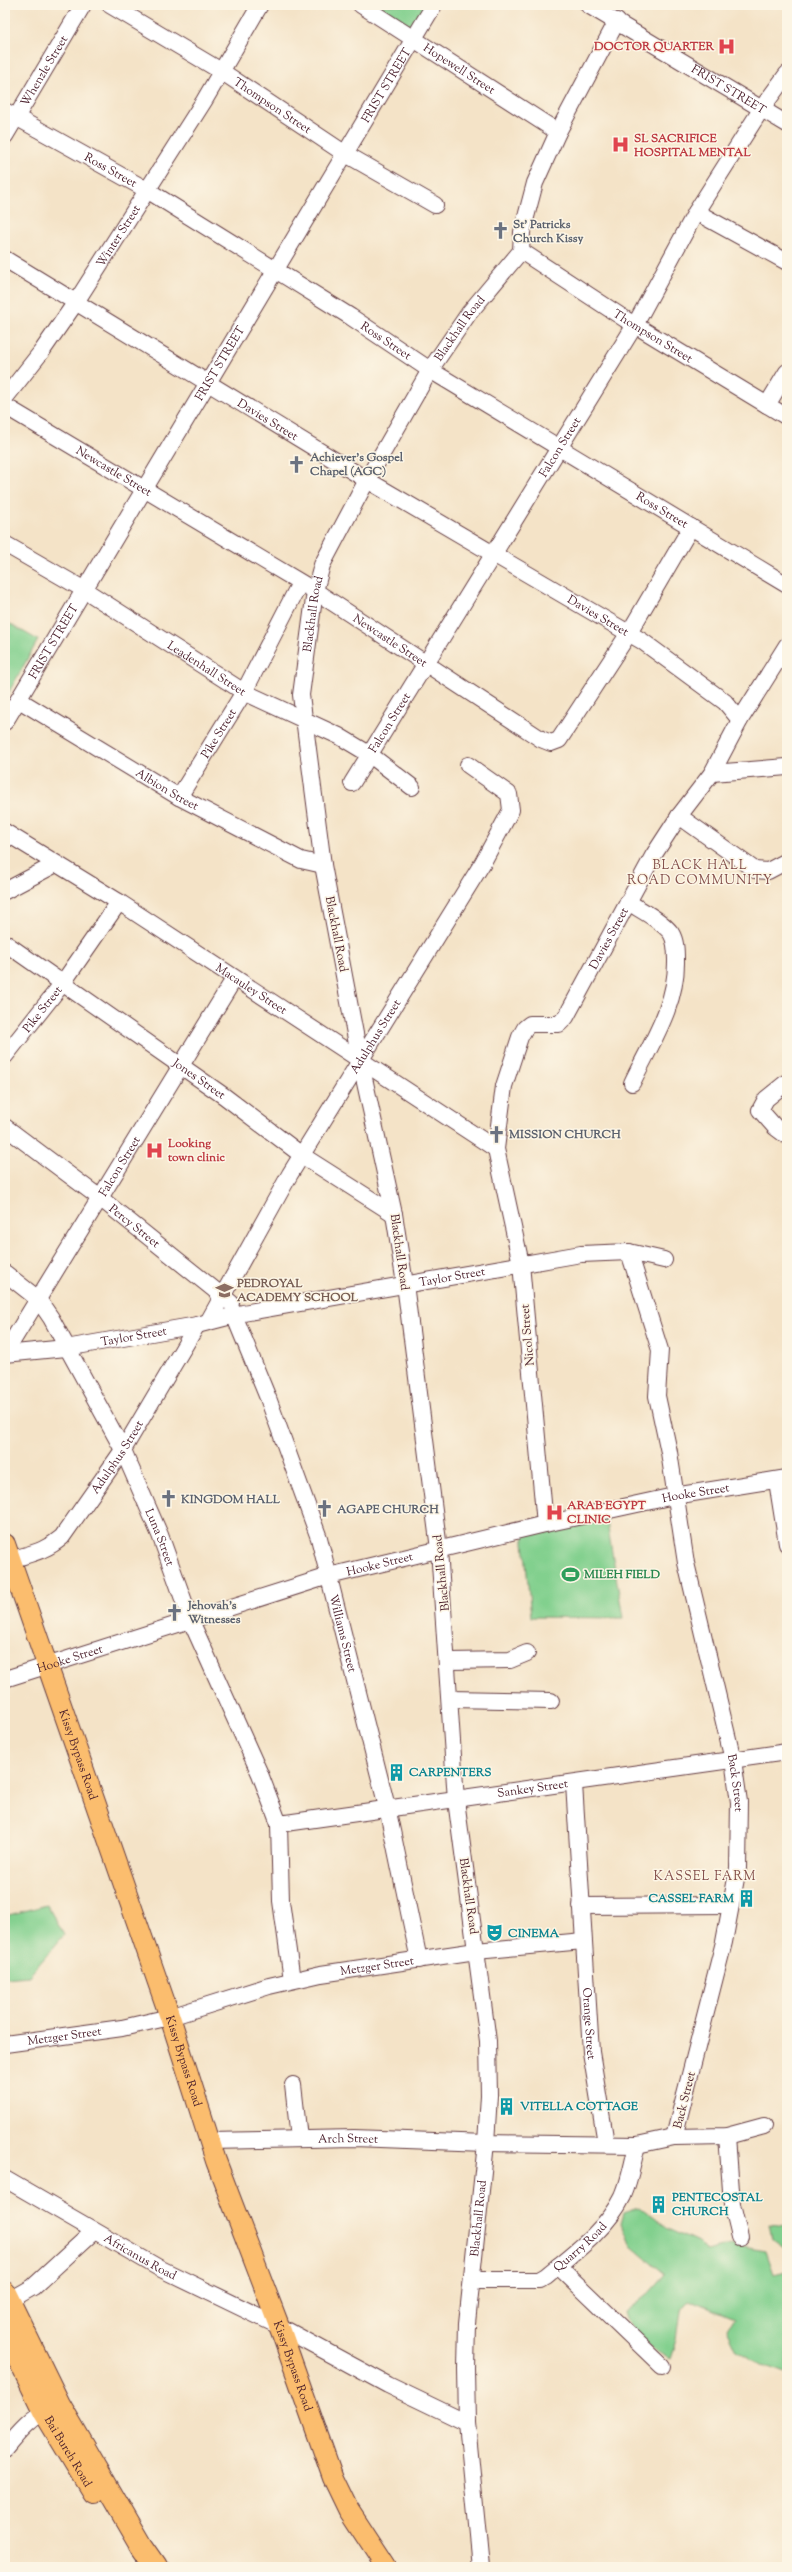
<svg xmlns="http://www.w3.org/2000/svg" width="792" height="2572" viewBox="0 0 792 2572" font-family="'Sorts Mill Goudy',serif">
<rect width="100%" height="100%" fill="#fcf5e5"/>
<filter id="ink" filterUnits="userSpaceOnUse"><feTurbulence type="fractalNoise" baseFrequency=".025" numOctaves="2"/><feDisplacementMap in="SourceGraphic" scale="8" xChannelSelector="R" yChannelSelector="G"/><feConvolveMatrix kernelMatrix="1 2 1 2 8 2 1 2 1" color-interpolation-filters="sRGB"/></filter>
<filter id="wash" filterUnits="userSpaceOnUse"><feTurbulence type="fractalNoise" baseFrequency=".012" numOctaves="4" result="noise"/><feDisplacementMap in="SourceGraphic" scale="16" xChannelSelector="R" yChannelSelector="G"/><feGaussianBlur stdDeviation="0.9" result="paint"/><feColorMatrix in="noise" values="0 0 0 0 0 0 0 0 0 0 0 0 0 0 0 0 0 1.4 0 .05"/><feComposite in="paint" operator="in"/></filter>
<g filter="url(#wash)">
<rect width="100%" height="100%" fill="#f4e3c7"/>
<!-- green -->
<path fill="#82d08e" stroke="#66785c" d="M372,5H431L415,29Z
M5,621L38,640L5,699Z
M606,1516L623,1618L531,1617L523,1531Z
M47,1905L64,1935L29,1976L5,1978V1916Z
M639,2207L668,2229L698,2243L706,2251L731,2245L766,2251L774,2274L786,2271L787,2265V2375L762,2365L737,2350L727,2329L734,2318L689,2300L680,2311L676,2341L670,2359C652,2350 629,2332 625,2312L649,2293L665,2275L630,2245L621,2223L624,2212Z
M769,2224L787,2226V2250L772,2239Z"/>
</g>
<g filter="url(#ink)">
<g fill="none" stroke-linecap="round" stroke-linejoin="round">
<defs>
<g id="minor">
<path id="s1" d="M110,5L221,71L344,153L435,205"/>
<path id="s2" d="M361,5L558,132"/>
<path id="s3" d="M588,5L787,124"/>
<path id="s4" d="M5,111L147,190L351,317L430,370L787,585"/>
<path id="s5" d="M5,136L83,5"/>
<path d="M696,212L787,262"/>
<path id="s6" d="M521,251L625,319L787,417"/>
<path id="s7" d="M5,259L367,480L642,641L725,702L740,720"/>
<path id="s8" d="M5,398L42,351L76,302L204,101L260,5"/>
<path d="M767,405L787,372"/>
<path id="s9" d="M5,406L315,591L541,739L551,743L559,740L629,633L691,527"/>
<path id="s10" d="M5,544L83,589L244,692L339,736L369,754L412,787"/>
<path id="s11" d="M19,700L179,797L301,860L323,865"/>
<path id="s12" d="M5,722L434,5"/>
<path d="M712,773L787,767"/>
<path id="s13" d="M352,783L635,325L696,212L762,108L787,74"/>
<path id="s14" d="M179,797L244,692L300,583"/>
<path d="M679,816L755,870L768,871L787,861"/>
<path id="s15" d="M5,832L119,902L496,1149"/>
<path d="M5,891L56,864"/>
<path d="M628,902C642,911 661,920 671,933C676,941 676,951 676,960C677,1005 651,1043 632,1083"/>
<path id="s16" d="M5,943L224,1096L303,1156L394,1214"/>
<path id="s17" d="M5,1056L62,984L119,902"/>
<path d="M787,1082L766,1099L760,1110L775,1127L787,1136"/>
<path id="s18" d="M5,1127L100,1198L231,1303"/>
<path id="s19" d="M629,1252L660,1350L657,1396L669,1452L686,1563L733,1760L739,1802L738,1868L724,1942L674,2137"/>
<path id="s20" d="M5,1273L38,1299L51,1318L123,1450L160,1535L191,1621L260,1774L279,1824L281,1901L292,1980"/>
<path id="s21" d="M234,1315L268,1398L319,1538L387,1807L419,1960"/>
<path id="s22" d="M208,1322L290,1174L482,864L511,810L509,794L468,765"/>
<path id="s23" d="M5,1353L234,979"/>
<path id="s24" d="M5,1354L66,1348L197,1325L243,1313L581,1254L629,1252L664,1260"/>
<path d="M777,1481L787,1544"/>
<path id="s25" d="M545,1524L521,1264L496,1149L504,1086L520,1037L525,1028L530,1024H559L566,1017L653,856L679,816L712,773L740,720L787,645"/>
<path id="s26" d="M5,1562C26,1554 44,1553 62,1537L123,1450L197,1325"/>
<path d="M449,1661L510,1660L527,1653"/>
<path id="s27" d="M5,1679L329,1576L545,1524L674,1496L787,1478"/>
<path d="M450,1699L551,1701"/>
<path id="s28" d="M574,1784L591,2052L606,2143"/>
<path id="s29" d="M279,1824L787,1752"/>
<path d="M581,1906L731,1905"/>
<path id="s30" d="M5,2044L122,2028L170,2017L269,1986L321,1974L476,1951L583,1941"/>
<path d="M293,2085L299,2138"/>
<path d="M727,2136L732,2204L740,2237"/>
<path id="s31" d="M210,2141L354,2138L486,2143L637,2145L674,2137L727,2136L764,2126"/>
<path id="s32" d="M5,2179L159,2268L279,2326L388,2385L467,2423"/>
<path d="M558,2266L662,2366"/>
<path id="s33" d="M472,2280H539L546,2276C574,2253 607,2229 623,2196C630,2180 633,2161 637,2145"/>
<path d="M5,2303L33,2287L93,2232"/>
<path d="M5,2449C18,2433 33,2415 53,2407"/>
<path id="s34" d="M481,2567L467,2423L466,2368L467,2323L486,2143L489,2095L488,2041L456,1800L439,1549L405,1284L394,1214L360,1060L323,865L301,695L315,591L322,565L367,480L430,370L469,313L521,251L522,232L535,183L558,132L617,21"/>
</g>
<g id="major">
<path id="s35" d="M5,1544L170,2017L216,2161L281,2331L333,2478L348,2509L386,2567"/>
</g>
<g id="highway">
<path d="M5,2293L59,2404L142,2547L156,2567"/>
<path id="s36" d="M5,2330L44,2411L93,2492"/>
</g>
</defs>
<!-- minor casing -->
<use href="#minor" stroke="#643c42" stroke-width="18"/>
<!-- major casing -->
<use href="#major" stroke="#643c42" stroke-width="22"/>
<!-- highway casing -->
<use href="#highway" stroke="#643c42" stroke-width="24"/>
<!-- minor -->
<use href="#minor" stroke="#fff" stroke-width="16"/>
<!-- major -->
<use href="#major" stroke="#fbbd6e" stroke-width="20"/>
<!-- highway -->
<use href="#highway" stroke="#fbbd6e" stroke-width="22"/>
</g>
</g>
<!-- icons -->
<defs>
<symbol id="hospital-bare" viewBox="-9 -9 18 18"><path d="M-5-5h3v3.5h4V-5h3V5h-3V1.5h-4V5h-3Z" fill="#e0444e" stroke="#fcf5e5" stroke-width="2.5" paint-order="stroke"/></symbol>
<symbol id="church-bare" viewBox="-9 -9 18 18"><path d="M-1.2-6h2.4v3.5h3.3v2.4h-3.3V6h-2.4V-.1h-3.3v-2.4h3.3Z" fill="#6b7280" stroke="#fcf5e5" stroke-width="2.5" paint-order="stroke"/></symbol>
<symbol id="school-bare" viewBox="-9 -9 18 18"><path d="M0-5L7-2L0 1L-7-2ZM-4 1L0 2.5L4 1V4Q0 6-4 4Z" fill="#8d6e63" stroke="#fcf5e5" stroke-width="2.5" paint-order="stroke"/></symbol>
<symbol id="stadium-bare" viewBox="-9 -9 18 18"><path d="M0-5a6.5 5 0 1 0 0 10a6.5 5 0 1 0 0-10ZM-3.5-1.8h7v3.6h-7Z" fill="#2e9e5b" stroke="#fcf5e5" stroke-width="2.5" paint-order="stroke"/></symbol>
<symbol id="building-bare" viewBox="-9 -9 18 18"><path d="M-4-6H4V6H1V3H-1V6H-4ZM-2.5-4.3h1.7v1.8h-1.7ZM.8-4.3h1.7v1.8H.8ZM-2.5-1h1.7V.8h-1.7ZM.8-1h1.7V.8H.8Z" fill="#0f9aa8" stroke="#fcf5e5" stroke-width="2.5" paint-order="stroke"/></symbol>
<symbol id="theatre-bare" viewBox="-9 -9 18 18"><path d="M-5-5.5Q0-4 5-5.5V0Q5 5 0 6Q-5 5-5 0ZM-3.3-2.5H-1v1.5H-3.3ZM1-2.5H3.3v1.5H1ZM-2.8 1Q0 5.5 2.8 1Z" fill="#0f9aa8" stroke="#fcf5e5" stroke-width="2.5" paint-order="stroke"/></symbol>
</defs>
<g fill-rule="evenodd">
<use href="#hospital-bare" x="714" y="34" width="25" height="25"/>
<use href="#hospital-bare" x="608" y="132" width="25" height="25"/>
<use href="#church-bare" x="488" y="218" width="25" height="25"/>
<use href="#church-bare" x="284" y="452" width="25" height="25"/>
<use href="#church-bare" x="484" y="1122" width="25" height="25"/>
<use href="#hospital-bare" x="142" y="1138" width="25" height="25"/>
<use href="#school-bare" x="212" y="1278" width="25" height="25"/>
<use href="#church-bare" x="156" y="1486" width="25" height="25"/>
<use href="#church-bare" x="312" y="1496" width="25" height="25"/>
<use href="#hospital-bare" x="542" y="1500" width="25" height="25"/>
<use href="#stadium-bare" x="558" y="1562" width="25" height="25"/>
<use href="#church-bare" x="162" y="1600" width="25" height="25"/>
<use href="#building-bare" x="384" y="1760" width="25" height="25"/>
<use href="#building-bare" x="734" y="1886" width="25" height="25"/>
<use href="#theatre-bare" x="482" y="1920" width="25" height="25"/>
<use href="#building-bare" x="494" y="2094" width="25" height="25"/>
<use href="#building-bare" x="646" y="2192" width="25" height="25"/>
</g>
<g text-anchor="middle" stroke-width="3" stroke-linejoin="round" paint-order="stroke">
<!-- health labels -->
<g font-size="12" font-weight="bold" fill="#be3a42" stroke="#fcf5e5" text-anchor="start">
<text x="714" y="50" text-anchor="end">DOCTOR QUARTER</text>
<text x="634" y="142">SL SACRIFICE<tspan x="634" dy="14">HOSPITAL MENTAL</tspan></text>
<text x="168" y="1147">Looking<tspan x="168" dy="14">town clinic</tspan></text>
<text x="567" y="1509">ARAB EGYPT<tspan x="567" dy="14">CLINIC</tspan></text>
</g>
<!-- street labels -->
<g font-size="12" fill="#4a1f2b" stroke="#fcf5e5">
<text dy="4" stroke="none"><textPath href="#s2" startOffset="117">Hopewell Street</textPath></text>
<text dy="4" stroke="none"><textPath href="#s5" startOffset="76">Whenzle Street</textPath></text>
<text dy="4" stroke="none"><textPath href="#s12" startOffset="742">FRIST STREET</textPath></text>
<text dy="4" stroke="none"><textPath href="#s3" startOffset="164">FRIST STREET</textPath></text>
<text dy="4" stroke="none"><textPath href="#s1" startOffset="191">Thompson Street</textPath></text>
<text dy="4" stroke="none"><textPath href="#s4" startOffset="121">Ross Street</textPath></text>
<text dy="4" stroke="none"><textPath href="#s8" startOffset="198">Winter Street</textPath></text>
<text dy="4" stroke="none"><textPath href="#s34" startOffset="2294">Blackhall Road</textPath></text>
<text dy="4" stroke="none"><textPath href="#s6" startOffset="157">Thompson Street</textPath></text>
<text dy="4" stroke="none"><textPath href="#s4" startOffset="445">Ross Street</textPath></text>
<text dy="4" stroke="none"><textPath href="#s12" startOffset="418">FRIST STREET</textPath></text>
<text dy="4" stroke="none"><textPath href="#s7" startOffset="308">Davies Street</textPath></text>
<text dy="4" stroke="none"><textPath href="#s13" startOffset="395">Falcon Street</textPath></text>
<text dy="4" stroke="none"><textPath href="#s9" startOffset="127">Newcastle Street</textPath></text>
<text dy="4" stroke="none"><textPath href="#s4" startOffset="769">Ross Street</textPath></text>
<text dy="4" stroke="none"><textPath href="#s34" startOffset="1970">Blackhall Road</textPath></text>
<text dy="4" stroke="none"><textPath href="#s7" startOffset="692">Davies Street</textPath></text>
<text dy="4" stroke="none"><textPath href="#s9" startOffset="451">Newcastle Street</textPath></text>
<text dy="4" stroke="none"><textPath href="#s12" startOffset="94">FRIST STREET</textPath></text>
<text dy="4" stroke="none"><textPath href="#s10" startOffset="237">Leadenhall Street</textPath></text>
<text dy="4" stroke="none"><textPath href="#s13" startOffset="71">Falcon Street</textPath></text>
<text dy="4" stroke="none"><textPath href="#s14" startOffset="75">Pike Street</textPath></text>
<text dy="4" stroke="none"><textPath href="#s11" startOffset="173">Albion Street</textPath></text>
<text transform="translate(337 934) rotate(79)" y="4">Blackhall Road</text>
<text dy="4" stroke="none"><textPath href="#s25" startOffset="639">Davies Street</textPath></text>
<text dy="4" stroke="none"><textPath href="#s15" startOffset="292">Macauley Street</textPath></text>
<text dy="4" stroke="none"><textPath href="#s17" startOffset="60">Pike Street</textPath></text>
<text dy="4" stroke="none"><textPath href="#s22" startOffset="331">Adulphus Street</textPath></text>
<text dy="4" stroke="none"><textPath href="#s16" startOffset="237">Jones Street</textPath></text>
<text dy="4" stroke="none"><textPath href="#s23" startOffset="219">Falcon Street</textPath></text>
<text dy="4" stroke="none"><textPath href="#s18" startOffset="163">Percy Street</textPath></text>
<text transform="translate(400 1252) rotate(82)" y="4">Blackhall Road</text>
<text dy="4" stroke="none"><textPath href="#s24" startOffset="454">Taylor Street</textPath></text>
<text transform="translate(527 1335) rotate(-95)" y="4">Nicol Street</text>
<text dy="4" stroke="none"><textPath href="#s24" startOffset="130">Taylor Street</textPath></text>
<text dy="4" stroke="none"><textPath href="#s26" startOffset="160">Adulphus Street</textPath></text>
<text dy="4" stroke="none"><textPath href="#s27" startOffset="716">Hooke Street</textPath></text>
<text dy="4" stroke="none"><textPath href="#s20" startOffset="310">Luna Street</textPath></text>
<text dy="4" stroke="none"><textPath href="#s27" startOffset="392">Hooke Street</textPath></text>
<text transform="translate(441 1573) rotate(-96)" y="4">Blackhall Road</text>
<text dy="4" stroke="none"><textPath href="#s21" startOffset="337">Williams Street</textPath></text>
<text dy="4" stroke="none"><textPath href="#s27" startOffset="68">Hooke Street</textPath></text>
<text dy="4" stroke="none"><textPath href="#s35" startOffset="223">Kissy Bypass Road</textPath></text>
<text dy="4" stroke="none"><textPath href="#s19" startOffset="544">Back Street</textPath></text>
<text dy="4" stroke="none"><textPath href="#s29" startOffset="256">Sankey Street</textPath></text>
<text transform="translate(469 1896) rotate(82)" y="4">Blackhall Road</text>
<text dy="4" stroke="none"><textPath href="#s30" startOffset="381">Metzger Street</textPath></text>
<text dy="4" stroke="none"><textPath href="#s28" startOffset="240">Orange Street</textPath></text>
<text dy="4" stroke="none"><textPath href="#s30" startOffset="60">Metzger Street</textPath></text>
<text dy="4" stroke="none"><textPath href="#s35" startOffset="547">Kissy Bypass Road</textPath></text>
<text transform="translate(684 2100) rotate(-76)" y="4">Back Street</text>
<text dy="4" stroke="none"><textPath href="#s31" startOffset="138">Arch Street</textPath></text>
<text dy="4" stroke="none"><textPath href="#s34" startOffset="350">Blackhall Road</textPath></text>
<text dy="4" stroke="none"><textPath href="#s33" startOffset="120">Quarry Road</textPath></text>
<text dy="4" stroke="none"><textPath href="#s32" startOffset="156">Africanus Road</textPath></text>
<text dy="4" stroke="none"><textPath href="#s35" startOffset="871">Kissy Bypass Road</textPath></text>
<text dy="4" stroke="none"><textPath href="#s36" startOffset="137">Bai Bureh Road</textPath></text>
</g>
<!-- worship labels -->
<g font-size="12" font-weight="bold" fill="#5b616d" stroke="#fcf5e5" text-anchor="start">
<text x="513" y="228">St' Patricks<tspan x="513" dy="14">Church Kissy</tspan></text>
<text x="310" y="461">Achiever's Gospel<tspan x="310" dy="14">Chapel (AGC)</tspan></text>
<text x="509" y="1138">MISSION CHURCH</text>
<text x="181" y="1503">KINGDOM HALL</text>
<text x="337" y="1513">AGAPE CHURCH</text>
<text x="188" y="1609">Jehovah’s<tspan x="188" dy="14">Witnesses</tspan></text>
</g>
<!-- education labels -->
<g font-size="12" font-weight="bold" fill="#785e54" stroke="#fcf5e5" text-anchor="start">
<text x="237" y="1287">PEDROYAL<tspan x="237" dy="14">ACADEMY SCHOOL</tspan></text>
</g>
<!-- leisure labels -->
<g font-size="12" font-weight="bold" fill="#27864d" stroke="#fcf5e5" text-anchor="start">
<text x="584" y="1578">MILEH FIELD</text>
</g>
<!-- culture labels -->
<g font-size="12" font-weight="bold" fill="#0d838f" stroke="#fcf5e5" text-anchor="start">
<text x="409" y="1776">CARPENTERS</text>
<text x="734" y="1902" text-anchor="end">CASSEL FARM</text>
<text x="508" y="1937">CINEMA</text>
<text x="520" y="2110">VITELLA COTTAGE</text>
<text x="672" y="2201">PENTECOSTAL<tspan x="672" dy="14">CHURCH</tspan></text>
</g>
<!-- neighbourhood labels -->
<g font-size="13" letter-spacing="1" fill="#85514d" stroke="#fcf5e5">
<text x="700" y="869">BLACK HALL<tspan x="700" dy="15">ROAD COMMUNITY</tspan></text>
<text x="705" y="1880">KASSEL FARM</text>
</g>
</g>
<!-- margin -->
<rect width="792" height="2572" fill="none" stroke="#fcf5e5" stroke-width="20"/>
</svg>
